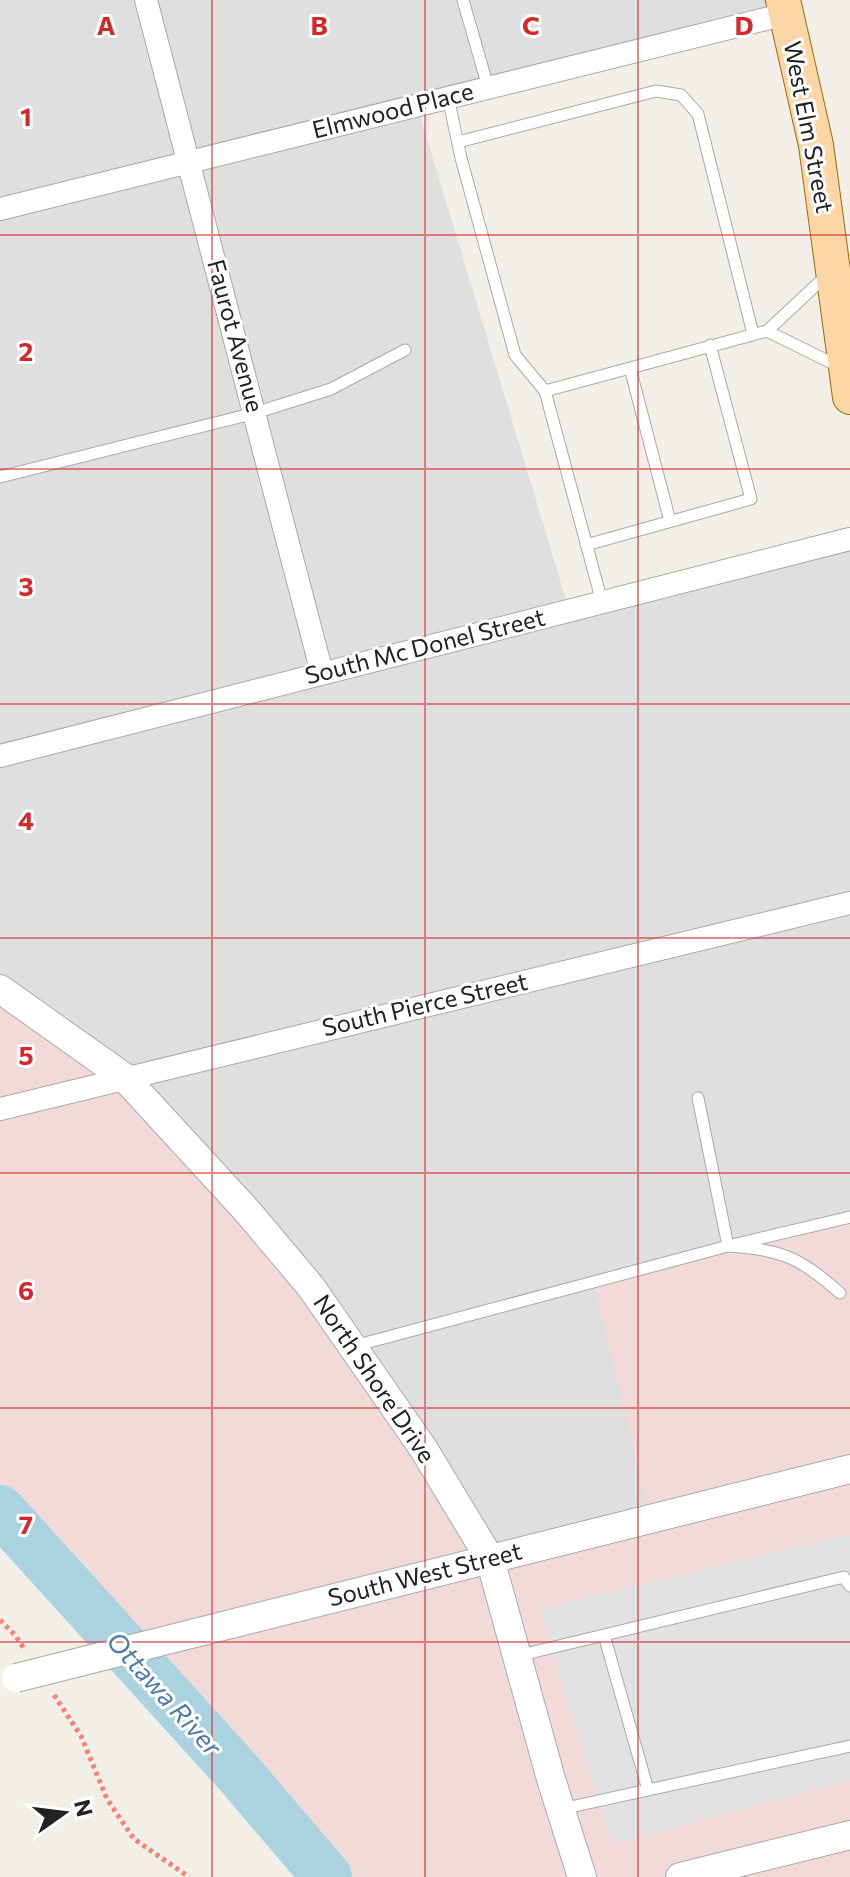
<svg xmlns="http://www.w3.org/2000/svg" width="850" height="1877" viewBox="0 0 850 1877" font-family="Commissioner,sans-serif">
<rect width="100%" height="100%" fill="#f2efe9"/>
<!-- residential -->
<path fill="#e0dfdf" d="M0,0H783L786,14L417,105L569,610L850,539V1217L651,1519L490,1559L0,989Z"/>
<!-- commercial -->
<path fill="#f2dad9" d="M0,989L124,1077L248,1212L490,1559L651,1519L593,1282L850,1217V1877H327L241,1776L0,1510Z"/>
<!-- parking -->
<path fill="#e2e2e2" d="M850,1534V1780L612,1844L540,1609Z"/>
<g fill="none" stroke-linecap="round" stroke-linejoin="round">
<!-- river -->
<path stroke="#aad3df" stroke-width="50" d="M0,1510L241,1776L327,1877"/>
<defs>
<path id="service" d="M463,0L488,87
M448,97L461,158L515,355L545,391L602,602
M458,142L656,91L681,95L698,114L753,334
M767,331L842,368
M630,368L670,521
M545,391L767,331L827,275
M0,477L255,413L331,389L405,350
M586,545L751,499L710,345
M698,1098L728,1246L850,1217
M354,1346L728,1246C781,1249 801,1258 840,1293
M604,1635L648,1790
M517,1656L844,1577L850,1586
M561,1809L850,1746"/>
<path id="minor" d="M146,0L322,673
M0,209L786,14
M0,756L850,539
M0,1109L850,903"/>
<path id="tertiary" d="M0,989L124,1077L248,1212L311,1287L423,1448L490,1559L551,1779L582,1877
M199,1632L850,1469
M680,1877L850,1835"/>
<path id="primary" d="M783,0L816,145L850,397"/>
</defs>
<!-- service casing -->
<use href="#service" stroke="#a9a9a9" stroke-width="13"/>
<!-- minor casing -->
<use href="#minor" stroke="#a9a9a9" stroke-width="24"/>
<!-- tertiary casing -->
<use href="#tertiary" stroke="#a9a9a9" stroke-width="30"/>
<!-- primary casing -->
<use href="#primary" stroke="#a06b00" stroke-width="36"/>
<!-- path -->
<path stroke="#fa8072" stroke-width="5" stroke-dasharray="4 4" stroke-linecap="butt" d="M0,1620L15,1635L25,1650
M54,1695L81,1736L107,1799L134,1839L189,1877"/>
<!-- service -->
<use href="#service" stroke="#fff" stroke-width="11"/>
<!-- minor -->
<use href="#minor" stroke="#fff" stroke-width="22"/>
<!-- tertiary -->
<use href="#tertiary" stroke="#fff" stroke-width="28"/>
<!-- primary -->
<use href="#primary" stroke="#fcd6a4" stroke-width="34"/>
<defs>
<path id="tertiary-bridge" d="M16,1678L199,1632"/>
</defs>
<!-- tertiary-bridge casing -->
<use href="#tertiary-bridge" stroke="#a9a9a9" stroke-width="30" stroke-linecap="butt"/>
<!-- tertiary-bridge -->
<use href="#tertiary-bridge" stroke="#fff" stroke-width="28"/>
</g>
<!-- grid -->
<path fill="none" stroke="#d62828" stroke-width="2" stroke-opacity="0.55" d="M212,0V1877M425,0V1877M638,0V1877M0,235H850M0,469H850M0,704H850M0,938H850M0,1173H850M0,1408H850M0,1642H850"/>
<g text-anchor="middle" stroke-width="6" stroke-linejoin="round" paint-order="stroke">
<!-- street labels -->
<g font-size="24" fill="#222" stroke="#fff">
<text transform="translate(393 111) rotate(-14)" y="8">Elmwood Place</text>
<text transform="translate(808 127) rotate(79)" y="8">West Elm Street</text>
<text transform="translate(235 336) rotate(75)" y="8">Faurot Avenue</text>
<text transform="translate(425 647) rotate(-14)" y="8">South Mc Donel Street</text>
<text transform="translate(425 1005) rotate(-13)" y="8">South Pierce Street</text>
<text transform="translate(374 1379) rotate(56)" y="8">North Shore Drive</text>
<text transform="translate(425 1575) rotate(-14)" y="8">South West Street</text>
</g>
<!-- water labels -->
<g font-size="26" font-style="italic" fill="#4a7aab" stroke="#fff">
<text transform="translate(164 1694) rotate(48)" y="9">Ottawa River</text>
</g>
</g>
<g font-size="26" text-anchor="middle" font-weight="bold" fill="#d62828" stroke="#fff" stroke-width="6" stroke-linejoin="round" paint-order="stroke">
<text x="106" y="35">A</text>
<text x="319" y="35">B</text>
<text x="531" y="35">C</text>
<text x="744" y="35">D</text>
<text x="26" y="126">1</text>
<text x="26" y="361">2</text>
<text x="26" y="596">3</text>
<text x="26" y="830">4</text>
<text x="26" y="1065">5</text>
<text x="26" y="1300">6</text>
<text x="26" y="1534">7</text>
</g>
<!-- north arrow -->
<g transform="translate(64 1813) rotate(76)" stroke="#ffffff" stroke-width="6" paint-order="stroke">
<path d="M0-6L14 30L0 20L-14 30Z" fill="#222222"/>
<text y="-12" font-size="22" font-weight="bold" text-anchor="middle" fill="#222222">N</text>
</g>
</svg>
